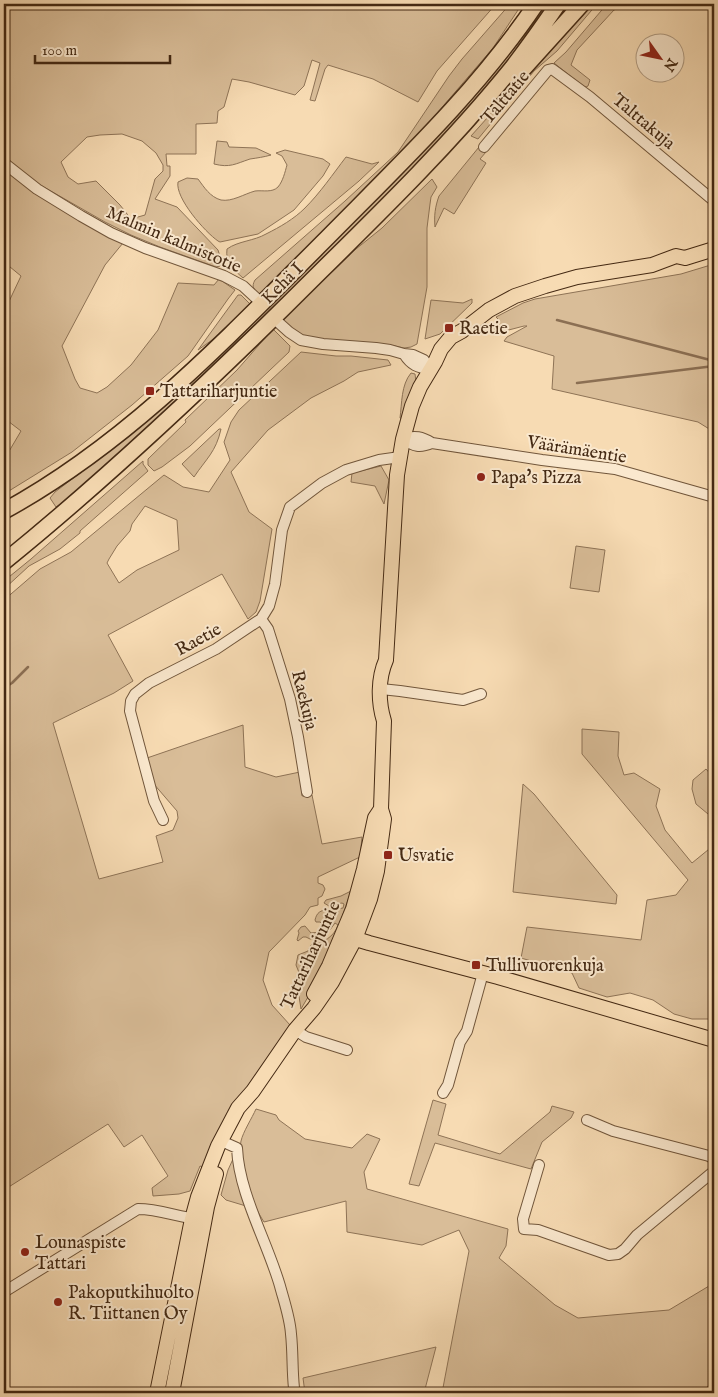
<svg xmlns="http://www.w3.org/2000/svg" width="718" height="1397" viewBox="0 0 718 1397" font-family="'IM FELL English',serif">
<rect width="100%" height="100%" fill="#f7dbb3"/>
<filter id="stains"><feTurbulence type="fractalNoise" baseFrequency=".004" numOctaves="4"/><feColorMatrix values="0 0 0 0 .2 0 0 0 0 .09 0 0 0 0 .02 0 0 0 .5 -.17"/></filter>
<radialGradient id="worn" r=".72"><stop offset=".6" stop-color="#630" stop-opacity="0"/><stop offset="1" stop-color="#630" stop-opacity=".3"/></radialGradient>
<!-- green -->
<path fill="#d9bd98" stroke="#8e7356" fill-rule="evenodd" d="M4,4H496L437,71L418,102L373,79L328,65L325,69L315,101L310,100L320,63L312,60L304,86L295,95L249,82L232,79L224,107L218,111L217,123L196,124V154H166L167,166H170V176L155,199L177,207L218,250L222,263L220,266L216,267L160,247L131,235L105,222L35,182L4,158ZM122,134L142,141L156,153L163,165V171L155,179L145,215L131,219L120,205L96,181L78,184L68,177L61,162L87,137L100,135Z
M510,4H522L493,48L401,155L259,295C254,289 251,287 255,280L345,201L398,152L449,76L462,59Z
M545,4H551L505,66L443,138L351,232L160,418L71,497L56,507L50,498L55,492L138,429L177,395L463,108L502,63Z
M589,4H597L557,51L534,71L478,139L471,136Z
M607,4H628L614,10L577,50L571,65L590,80L588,86L586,87L583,86L554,63L566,52Z
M217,141L227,142L229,147L256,148L271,155C264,157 257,158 250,159C235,164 230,168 214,164Z
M479,147L486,152L480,159L486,163L454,214L444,208L435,227C434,216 435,207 439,196Z
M285,150L323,159L330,164L323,176L294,210L258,234L220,242L218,241C205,232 175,198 178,182L187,178L198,179C204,187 210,197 221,200C232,202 244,194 255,191C263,190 272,193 278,187C283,181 285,172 287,165L282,156L276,153Z
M346,157L372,164L379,162L359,181L243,278C234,270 225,262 227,249C238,241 254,241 266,234C280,227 294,219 305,208C320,193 333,174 346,157Z
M4,169L123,243L105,265L62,346L75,379L80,388L97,393L107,387L131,365L158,330L178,283L214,285L219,279L235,290L228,299L188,356L132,405L72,452L4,494V456L8,453L21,431L4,418V312L21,276L4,262Z
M432,179L437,187L431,197L430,204L427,228V287L417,344L411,347L404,348L390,345L307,338L292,330L283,319L356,249L382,228Z
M714,264V432L698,422L552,389L554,356L504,341L507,337L527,326H524L501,332L486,331L499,320L496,317L523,303L535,299L681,274Z
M238,295H241L250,304L219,335L198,350Z
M472,299V303L440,334L425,339L431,300L463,303Z
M273,329L290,346L289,352L190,446L162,467L154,471L148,465V459L186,422L185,420L237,370Z
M301,352L336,356H351L388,360L391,365L358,372L344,381L311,398L268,430L231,472L249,512L272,529L260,601L256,612L248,619L222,574L108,635L133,681L114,693L53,723L99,879L163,862L156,836L173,830L178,818L177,811L153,783L147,758L243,725L245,767L276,777L300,772L302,796L312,795L322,844L362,837L360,857L318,877V883L323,885L325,889L322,896L318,898V905L310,907L305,915L269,952L263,980L272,1005L290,1025L246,1090L206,1168L200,1166L190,1191L179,1194L153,1196L152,1188L168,1176L142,1135L124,1147L108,1124L4,1190V600L40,569L71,552L164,475L183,487L209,492L230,460L224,442L231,422L239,410ZM145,506L177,520L179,550L137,570L119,583L107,563L109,559L117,546L130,531L132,524Z
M411,373L415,374L416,382L402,419L400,418C402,403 401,385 411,373Z
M219,429H221C216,452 206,459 194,477L182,464Z
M143,461V464L148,471L80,531V533L60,549L29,566L4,589V581L31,559Z
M381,466L389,480L384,504L375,486L351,482L352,473Z
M576,546L605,550L599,592L570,588Z
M582,729L619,732L618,756L624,775L634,773L660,789L656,806L665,830L692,863L714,845V1019H692L674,1014L653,1000L630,993L607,997L579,988L572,973L521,958L527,927L641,940L647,900L676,895L688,880L582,754Z
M706,769L714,778V819L696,804L692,789L693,780Z
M523,784L534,794L617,895L616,904L513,892Z
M351,891L342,917L341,932L322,973L301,1009L298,990L300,983V975L296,965L298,955L308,951L311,945C323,943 334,937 338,925L335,923C327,934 325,938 310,939L306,937H303L298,941L297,940L299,933L298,931L301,927L305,926L311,933L320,932L322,931C323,927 323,924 320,922H316L315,920C317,912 320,911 328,909L332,914H335L337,909L343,908L344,904L342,903L329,906L324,903L326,900L341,896Z
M433,1100L446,1104L438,1135L500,1154L550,1112L552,1106L574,1112L571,1118L542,1142L531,1169L435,1143L419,1186L409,1184Z
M256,1109L276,1115L279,1120L305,1139L352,1148L367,1134L380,1139L364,1172L367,1189L508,1229L506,1246L499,1258L555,1305L578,1318L669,1310L714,1283V1379L702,1393H442L469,1251L459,1230L422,1245L347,1232L346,1201L264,1222C251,1202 236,1165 241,1141C243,1132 252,1118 256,1109Z
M233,1159L246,1206L226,1200L221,1195L228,1170Z
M436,1347L424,1393H305L303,1378Z"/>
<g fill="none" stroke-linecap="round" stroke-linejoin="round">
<!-- stream -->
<path stroke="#8b6f53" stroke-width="2.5" d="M557,320L714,361
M577,383L714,366
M4,688L12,683L28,667
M4,705L6,703
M704,1393L714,1380"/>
<defs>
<path id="minor" d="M484,147L548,70L552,69L590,97L714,201
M4,163L37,189L81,216L111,233L145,248L224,276L243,286L256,298
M279,323L289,332L301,340L323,344L376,348L390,350L404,354L413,355L424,360L430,369
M404,354C411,365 418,368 430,369
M403,439C415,435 422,437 432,443L542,460L615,469L714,497
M403,439C414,447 420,448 432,443
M261,619L268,629L290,699L298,737L307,792
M381,689L400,691L463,700L481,694
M163,820L154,801L130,711L131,701L135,694L149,683L216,649L261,619L269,606L275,584L282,530L290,507L322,483L346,470L379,460L400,457
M295,1030L306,1037L347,1050
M443,1093L448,1085L460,1042L467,1031L483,973
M587,1120L613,1131L709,1156L714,1159
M228,1144L237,1148C239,1194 267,1241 280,1286C284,1301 290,1318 291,1334C293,1352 292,1370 294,1388
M539,1165L523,1219L524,1229L538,1230L609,1255L618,1254L625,1249L637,1235L714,1171
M4,1292L138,1209C159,1209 178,1217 198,1219"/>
<path id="major" d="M343,935L369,943L498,977L714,1040
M314,994L329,966L353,909L364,869L375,818L381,809
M157,1393L192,1219L198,1197L218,1146L238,1108L253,1091L295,1030L314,1008L332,982L355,939L370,899L377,871L384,819L381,809L384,721C378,702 378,678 386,660L397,475L403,439L412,406L420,387L435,362L441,349L451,337L462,331L489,310L515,296L545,286L577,277L652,265L676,256L685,258L714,249
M172,1393L207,1207L216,1174"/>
<path id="highway" d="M516,77L582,4
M4,511C129,443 228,337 328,237C401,163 478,90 536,4
M4,562C115,472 218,374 319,273C386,207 453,141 512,68C528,47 543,26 558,4"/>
</defs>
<!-- minor casing -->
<use href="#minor" stroke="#71563b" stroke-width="12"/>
<!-- major casing -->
<use href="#major" stroke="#442913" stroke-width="16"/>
<!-- highway casing -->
<use href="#highway" stroke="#442913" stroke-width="18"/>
<!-- minor -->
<use href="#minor" stroke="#fae8ce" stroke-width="10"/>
<!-- major -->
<use href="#major" stroke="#f7dbb3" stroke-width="14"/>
<!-- highway -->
<use href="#highway" stroke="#f7dbb3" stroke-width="15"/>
</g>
<!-- markers -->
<g fill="#8f2418" stroke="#fae8ce" stroke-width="2">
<rect x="444" y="323" width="10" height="10" rx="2.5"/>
<rect x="145" y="386" width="10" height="10" rx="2.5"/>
<circle cx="481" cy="477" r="5"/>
<rect x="383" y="850" width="10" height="10" rx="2.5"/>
<rect x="471" y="960" width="10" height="10" rx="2.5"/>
<circle cx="25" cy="1252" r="5"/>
<circle cx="58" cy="1302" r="5"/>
</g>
<g text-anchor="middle" stroke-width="4" stroke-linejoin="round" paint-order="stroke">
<!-- street labels -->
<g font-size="18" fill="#442913" stroke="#fae8ce">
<text transform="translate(505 97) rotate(-50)" y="6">Talttatie</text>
<text transform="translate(644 121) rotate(40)" y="6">Talttakuja</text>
<text transform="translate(174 239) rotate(23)" y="6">Malmin kalmistotie</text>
<text transform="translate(282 283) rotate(-45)" y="6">Kehä I</text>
<text transform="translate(577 449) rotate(9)" y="6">Väärämäentie</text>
<text transform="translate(198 639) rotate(-29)" y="6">Raetie</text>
<text transform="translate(305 700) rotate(76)" y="6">Raekuja</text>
<text transform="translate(310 955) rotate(-65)" y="6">Tattariharjuntie</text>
</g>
<!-- poi labels -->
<g font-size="18" fill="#442913" stroke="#fae8ce" text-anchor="start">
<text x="459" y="334">Raetie</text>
<text x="160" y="397">Tattariharjuntie</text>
<text x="491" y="483">Papa's Pizza</text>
<text x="398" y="861">Usvatie</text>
<text x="486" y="971">Tullivuorenkuja</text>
<text x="35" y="1248">Lounaspiste<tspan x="35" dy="21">Tattari</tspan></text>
<text x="68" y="1298">Pakoputkihuolto<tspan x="68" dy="21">R. Tiittanen Oy</tspan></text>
</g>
</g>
<!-- margin -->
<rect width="718" height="1397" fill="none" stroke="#f7dbb3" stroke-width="20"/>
<rect x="5" y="5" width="708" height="1387" fill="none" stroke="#442913" stroke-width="2.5"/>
<rect x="10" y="10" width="698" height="1377" fill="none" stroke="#442913"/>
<!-- north arrow -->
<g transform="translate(660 58) rotate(123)"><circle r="24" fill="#fae8ce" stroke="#b19c83"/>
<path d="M0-4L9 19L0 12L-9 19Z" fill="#8f2418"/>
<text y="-8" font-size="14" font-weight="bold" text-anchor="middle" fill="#442913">N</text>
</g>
<!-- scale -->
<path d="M35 55v8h135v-8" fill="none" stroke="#442913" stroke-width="2.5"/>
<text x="42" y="55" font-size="15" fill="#442913" stroke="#fae8ce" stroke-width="4" paint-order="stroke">100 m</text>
<rect width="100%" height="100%" filter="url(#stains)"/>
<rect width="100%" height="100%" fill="url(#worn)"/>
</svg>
